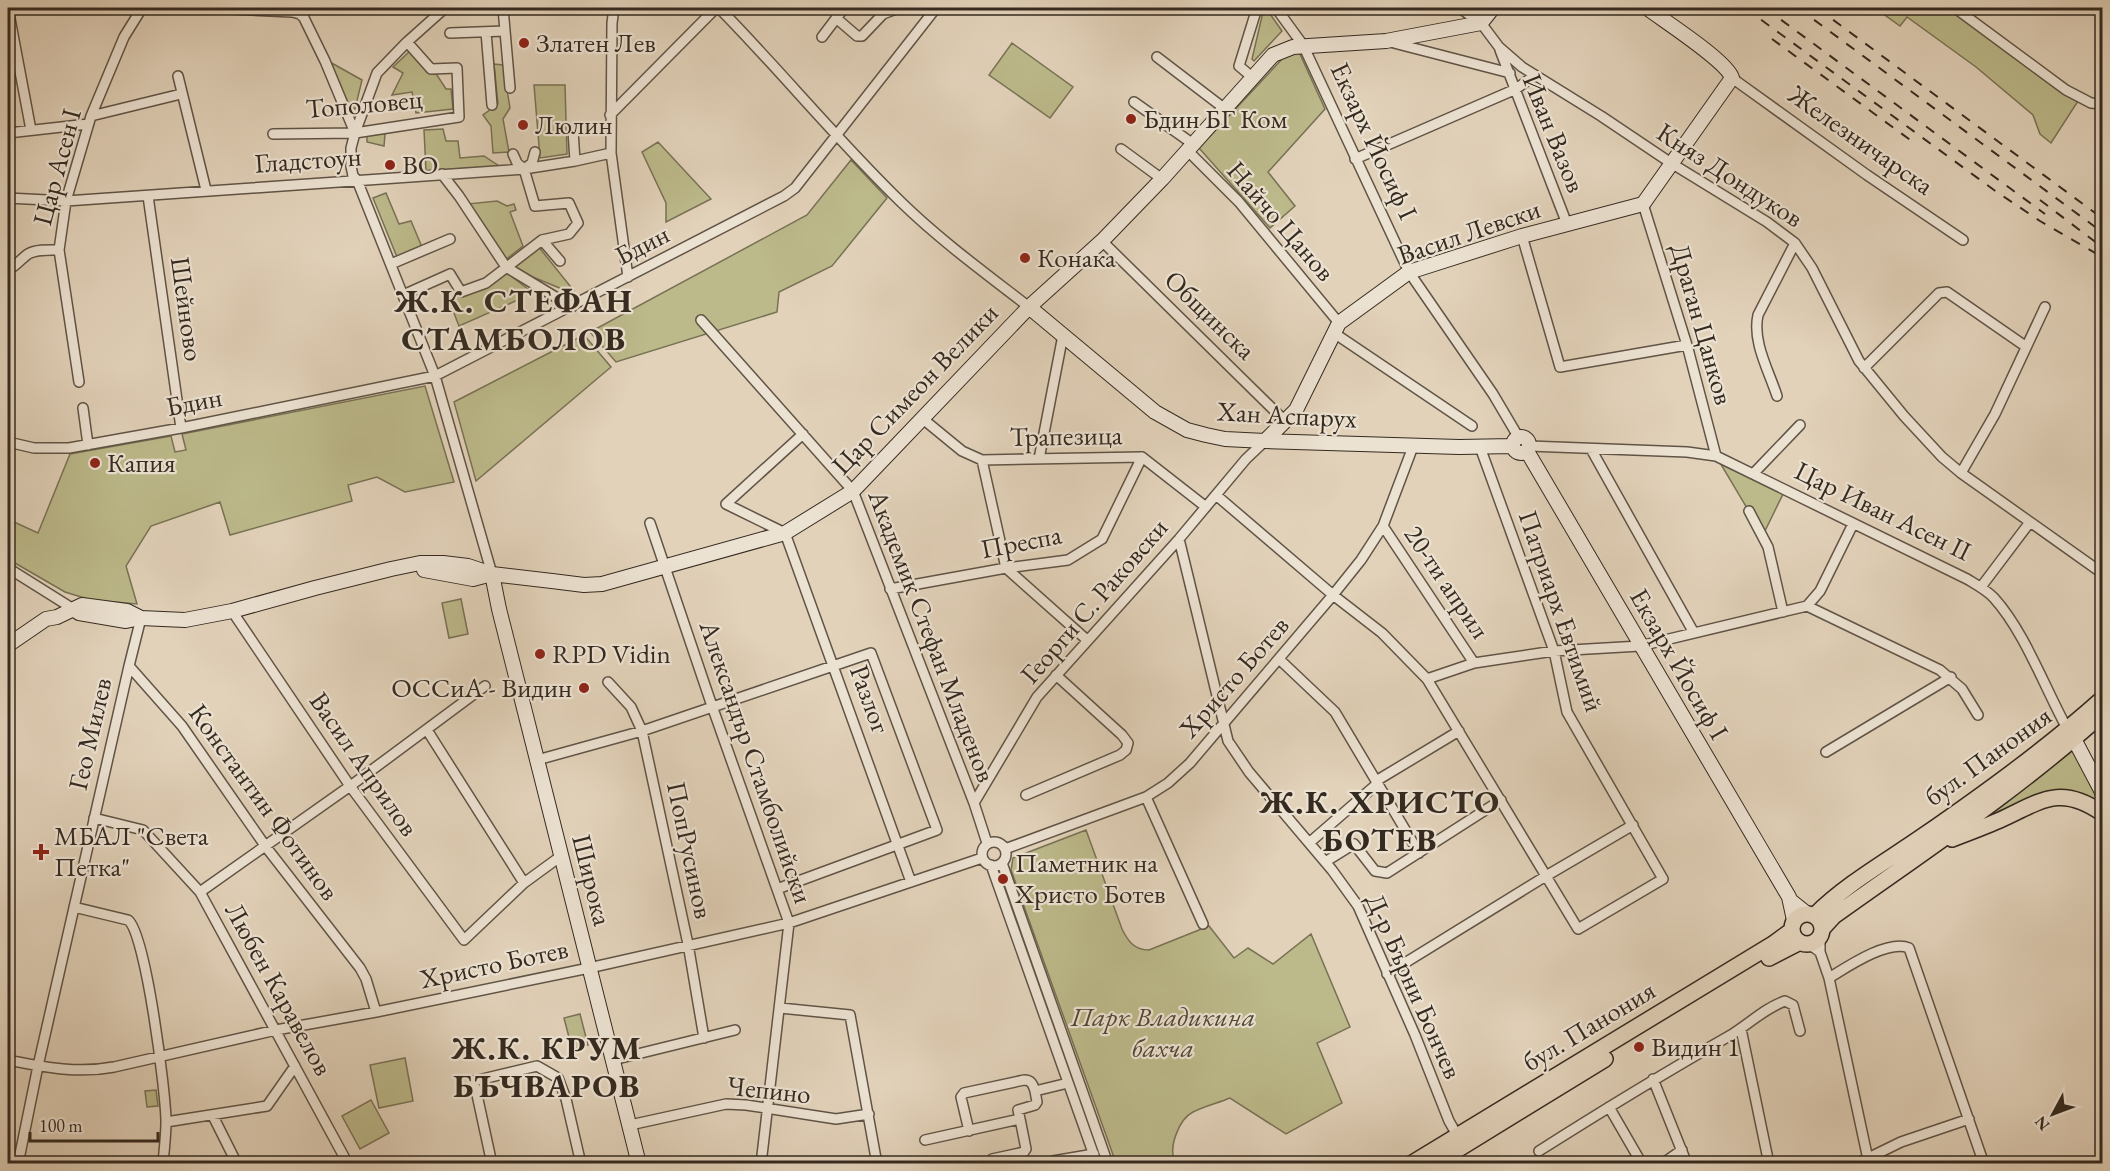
<svg xmlns="http://www.w3.org/2000/svg" width="2110" height="1171" viewBox="0 0 2110 1171" font-family="'EB Garamond',serif">
<rect width="100%" height="100%" fill="#e2d2ba"/>
<filter id="stains"><feTurbulence type="fractalNoise" baseFrequency=".00333" numOctaves="4"/><feColorMatrix values="0 0 0 0 .2 0 0 0 0 .09 0 0 0 0 .02 0 0 0 .5 -.17"/></filter>
<radialGradient id="worn" r=".72"><stop offset=".6" stop-color="#630" stop-opacity="0"/><stop offset="1" stop-color="#630" stop-opacity=".3"/></radialGradient>
<!-- green -->
<path fill="#bcb98a" stroke="#787255" stroke-width="1.5" d="M1875,8H1955L2080,98L2051,143L2040,134L2033,115L1976,67L1907,17L1900,26Z
M1268,11L1282,31L1254,61L1252,59L1263,12Z
M1012,43L1073,87L1050,118L989,75Z
M411,50L435,72L446,89H451L453,109L416,113L412,92L392,95L403,73L393,67Z
M1299,52L1325,109L1268,172L1295,206L1270,228L1199,148L1283,58Z
M328,61L362,80L355,109L349,106Z
M494,64L503,65L510,108L503,119L509,152L493,153L491,126L483,115L498,104Z
M534,85H565L567,154L540,158Z
M443,129L446,141H458L460,158L484,156L499,166L426,171L424,130Z
M367,134H385L384,146L367,142Z
M658,142L711,199L666,222V203L642,152Z
M851,160L887,198L832,266L779,292L777,312L616,362L590,332L807,215Z
M386,193L399,224L411,221L422,247L397,257L373,198Z
M497,201L507,206L514,204L516,210L510,212L523,246L504,261L467,204Z
M538,246L574,291L572,293L513,269Z
M507,273L528,289L518,300L459,326L448,298L482,287Z
M584,335L611,367L476,481L454,402Z
M425,386L454,482L405,492L377,477L348,485L352,501L230,535L220,502L151,526L126,566L137,604L91,600L65,592L8,559V530L12,521L38,533L70,454L171,436L175,452L186,450L182,434Z
M1716,456L1785,490L1763,535Z
M461,599L468,634L449,638L442,603Z
M2074,739L2102,792V813L2070,798L1930,848Z
M1086,830L1122,929C1128,941 1134,950 1149,950L1209,926L1234,958L1248,948L1273,964L1311,934L1350,1027L1317,1043L1342,1103L1286,1134L1230,1098C1218,1103 1205,1106 1193,1112C1179,1119 1167,1149 1176,1163H1116L1011,870L1013,858Z
M580,1014L588,1045L572,1049L564,1018Z
M405,1058L413,1101L379,1108L370,1065Z
M156,1090L158,1106L147,1107L145,1091Z
M371,1100L389,1133L360,1149L342,1116Z"/>
<g fill="none" stroke-linecap="round" stroke-linejoin="round">
<defs>
<path id="street" d="M8,8L31,130
M210,8L292,12L300,14L304,18L325,61L355,133L351,148V166L353,176L357,180L435,376L492,574
M503,8L510,88
M614,8L612,23L611,153L628,277
M719,8C781,71 837,140 901,202C940,240 985,273 1029,307
M1276,8L1303,45L1409,272L1493,394L1519,438
M1460,8L1481,23L1499,47L1522,67L1601,116L1671,163L1767,222L1795,243L1812,268L1859,361L1904,416L1942,457L1961,473L2102,573
M1955,8L2066,90L2091,103L2102,104
M836,18L857,36H862L883,14L899,8
M486,32L492,105
M450,33L505,31
M822,37L844,8
M1390,42L1510,73
M1500,50L1567,224
M1157,57L1225,109
M178,76L206,190
M1252,77L1239,66L1257,8
M1732,78L1867,175L1963,240
M1134,102L1193,144
M610,115L716,8
M91,116L181,94
M573,131L575,161
M8,133L88,124
M355,133L377,73L407,42L445,8
M273,134L355,133L459,117L457,68L431,69L407,42
M1121,149L1162,179
M1187,150L1239,202L1339,323
M535,152L532,163L524,169L535,206L569,203L578,223L569,234L542,240
M513,154L517,163L524,169
M1355,159L1516,89L1535,75
M442,174L459,196L506,267L572,307
M148,196L181,428
M8,198L66,201L524,169L575,161L611,153
M1643,204L1687,345L1716,456
M1522,236L1560,367L1687,345
M1102,241L1286,422
M391,264L450,239
M8,270C16,266 21,259 28,254C37,249 50,250 59,250
M403,295L450,274L461,292L486,283L542,240L560,261
M701,320L853,491L974,803L987,843
M1334,333L1472,426
M1864,368L1939,293L1947,292L2025,346
M79,382L59,250L66,201L91,116L124,37L142,8
M1777,396C1769,371 1752,342 1758,315L1795,243
M83,408L88,445
M923,419L962,451L982,460L1142,457L1206,507
M803,434L726,504L785,533L911,882
M8,442L34,448H69L181,428L435,376L784,196L795,188L936,8
M1529,446L1687,452L1716,456L1967,579C1977,585 1987,590 1994,598C2025,632 2046,691 2069,732
M1591,449L1694,633
M1039,459L1063,335
M982,460L1006,568L1087,640
M1961,473L1995,414L2045,307
M1753,474L1800,425
M1216,495L1333,595L1382,633L1427,679L1578,929L1663,879L1567,712L1554,651L1480,447
M1749,511L1768,547L1783,612
M650,523L712,706L789,923L761,1164
M1383,526L1474,663
M1179,539L1228,741L1249,772L1332,870L1358,906L1415,1035L1449,1121L1457,1135
M8,568L75,610
M1981,587L2030,522
M890,589L1006,568L1068,560L1102,539L1142,457
M1807,606L1940,670L1962,689L1978,715
M232,611L350,786L464,940L524,883L561,856
M141,618L129,666L182,726L266,847L360,968L366,979L376,1012
M1279,659L1335,712L1419,853
M1427,679L1474,663L1554,651L1640,646L1807,606L1820,591L1853,524
M608,682L631,707L642,731L688,944L704,1038
M427,730L524,883
M1826,752L1951,677
M537,760L642,731L871,653L937,830L777,889
M1376,781L1459,731
M1026,795L1120,755L1126,750L1128,743L1122,735L1056,675
M1146,797L1203,924
M974,803L1037,697L1179,539L1246,459L1265,441
M94,818L143,830L200,892L348,1164
M982 854a12 12 0 1 1 24 0a12 12 0 1 1-24 0Z
M1309,843L1377,784
M1005,849L1146,797L1168,783L1190,763L1333,595L1361,560L1383,526L1414,444
M1325,862L1354,844L1375,871L1387,873L1501,800
M1002,863L1108,1164
M991,865L1097,1164
M200,892L353,784L485,686
M74,907L128,920C146,933 166,1094 166,1122C166,1136 164,1150 163,1164
M1820,937V952L1829,978L1869,1164
M1809,944L1820,952
M1387,974L1546,876L1633,825
M1829,978C1847,967 1888,939 1909,948L1984,1164
M780,1008L850,1015L877,1164
M1741,1029L1769,1164
M8,1060C44,1067 77,1074 114,1067L276,1030L376,1012L589,968L789,923L982,858
M613,1060L735,1030
M1653,1079L1687,1164
M1609,1107L1642,1164
M213,1116L237,1164
M166,1122L267,1106L295,1066
M630,1125L726,1104L746,1105L836,1119L869,1114
M969,1131L961,1097L964,1093L1024,1080C1032,1080 1033,1085 1035,1091
M925,1140L1020,1119L1018,1110L1035,1105L1037,1102L1035,1091L1068,1083
M1539,1151C1602,1111 1666,1072 1731,1035C1749,1024 1765,1008 1785,1001L1793,1005L1800,1031
M992,1159L1024,1152L1026,1149L1020,1119
M18,1164L38,1066L129,666
M492,1164L474,1081L537,1066L558,1078L566,1099L581,1164
M1050,1164L1053,1161L1094,1154
M1662,1164L1682,1150
M1856,1164L1901,1142L1969,1119"/>
<path id="secondary" d="M1029,307L1155,412L1187,430L1206,435L1225,439L1265,441L1459,447L1513,446
M1513 445a8 8 0 1 1 16 0a8 8 0 1 1-16 0Z
M1265,441L1296,410L1339,323L1409,272L1522,236L1643,204L1732,78C1727,61 1664,21 1647,8
M1527,451L1789,897L1794,920
M424,570L473,579L492,574
M492,574L499,609L639,1164
M75,610L79,613L126,621L141,618L185,620L232,611L315,588L391,569L420,563H443L468,566L492,574L552,581L584,585L602,584L785,533L853,491L1029,307L1102,241L1162,179L1273,55L1293,47L1386,41L1481,23L1493,8
M8,645L46,619L57,617L82,605L127,611L141,618
M2074,739L2102,792
M1791,901L1806,913"/>
<path id="primary" d="M1952,839C1968,833 1984,827 2000,820C2041,801 2060,784 2102,813
M1792 929a15 15 0 1 1 30 0a15 15 0 1 1-30 0Z
M1815,915C1846,884 1887,861 1923,836C1985,793 2046,749 2102,699
M1823,928L1834,916C1925,851 2019,789 2102,714
M1769,958L1800,942
M1411,1164L1773,944L1792,930
M1434,1164L1605,1059"/>
</defs>
<!-- street casing -->
<use href="#street" stroke="#605446" stroke-width="12"/>
<!-- secondary casing -->
<use href="#secondary" stroke="#352a20" stroke-width="16"/>
<!-- primary casing -->
<use href="#primary" stroke="#352a20" stroke-width="18"/>
<!-- street -->
<use href="#street" stroke="#ece2d2" stroke-width="9"/>
<!-- secondary -->
<use href="#secondary" stroke="#ece2d2" stroke-width="14"/>
<!-- primary -->
<use href="#primary" stroke="#e2d2ba" stroke-width="15"/>
<!-- rail -->
<path stroke="#352a20" stroke-width="2" stroke-dasharray="10 10" stroke-linecap="butt" d="M1745,8L1994,190L2040,221L2102,257
M1765,8L2045,214
M1798,8L2102,232
M1817,8L2102,218
M1772,39L1913,142
M2040,200L2102,247"/>
</g>
<!-- markers -->
<g fill="#8f2418" stroke="#ece2d2" stroke-width="2">
<circle cx="524" cy="43" r="6"/>
<circle cx="1131" cy="119" r="6"/>
<circle cx="523" cy="125" r="6"/>
<circle cx="390" cy="165" r="6"/>
<circle cx="1025" cy="258" r="6"/>
<circle cx="95" cy="463" r="6"/>
<circle cx="540" cy="654" r="6"/>
<circle cx="584" cy="688" r="6"/>
<path d="M38 843h6v6h6v6h-6v6h-6v-6h-6v-6h6z"/>
<circle cx="1003" cy="879" r="6"/>
<circle cx="1639" cy="1047" r="6"/>
</g>
<g text-anchor="middle" stroke-width="4.5" stroke-linejoin="round" paint-order="stroke">
<!-- poi labels -->
<g font-size="27" fill="#352a20" stroke="#ece2d2" text-anchor="start">
<text x="536" y="52">Златен Лев</text>
<text x="1143" y="128">Бдин БГ Ком</text>
<text x="535" y="134">Люлин</text>
<text x="402" y="174">ВО</text>
<text x="1037" y="267">Конака</text>
<text x="107" y="472">Капия</text>
<text x="552" y="663">RPD Vidin</text>
<text x="572" y="697" text-anchor="end">ОССиА - Видин</text>
<text x="54" y="845">МБАЛ "Света<tspan x="54" dy="31">Петка"</tspan></text>
<text x="1015" y="872">Паметник на<tspan x="1015" dy="31">Христо Ботев</tspan></text>
<text x="1651" y="1056">Видин 1</text>
</g>
<!-- street labels -->
<g font-size="27" fill="#352a20" stroke="#ece2d2">
<text transform="translate(364 104) rotate(-5)" y="9">Тополовец</text>
<text transform="translate(1554 133) rotate(68)" y="9">Иван Вазов</text>
<text transform="translate(1861 140) rotate(35)" y="9">Железничарска</text>
<text transform="translate(1374 141) rotate(65)" y="9">Екзарх Йосиф I</text>
<text transform="translate(308 160) rotate(-4)" y="9">Гладстоун</text>
<text transform="translate(57 167) rotate(-75)" y="9">Цар Асен I</text>
<text transform="translate(1730 175) rotate(33)" y="9">Княз Дондуков</text>
<text transform="translate(1281 221) rotate(49)" y="9">Найчо Цанов</text>
<text transform="translate(1469 232) rotate(-19)" y="9">Васил Левски</text>
<text transform="translate(642 245) rotate(-27)" y="9">Бдин</text>
<text transform="translate(187 309) rotate(82)" y="9">Шейново</text>
<text transform="translate(1210 315) rotate(44)" y="9">Общинска</text>
<text transform="translate(1702 324) rotate(74)" y="9">Драган Цанков</text>
<text transform="translate(915 389) rotate(-46)" y="9">Цар Симеон Велики</text>
<text transform="translate(194 402) rotate(-11)" y="9">Бдин</text>
<text transform="translate(1287 415) rotate(3)" y="9">Хан Аспарух</text>
<text transform="translate(1066 436) rotate(-1)" y="9">Трапезица</text>
<text transform="translate(1883 511) rotate(26)" y="9">Цар Иван Асен II</text>
<text transform="translate(1021 542) rotate(-11)" y="9">Преспа</text>
<text transform="translate(1447 582) rotate(56)" y="9">20-ти април</text>
<text transform="translate(1094 601) rotate(-49)" y="9">Георги С. Раковски</text>
<text transform="translate(1561 611) rotate(71)" y="9">Патриарх Евтимий</text>
<text transform="translate(932 636) rotate(69)" y="9">Академик Стефан Младенов</text>
<text transform="translate(1679 664) rotate(60)" y="9">Екзарх Йосиф I</text>
<text transform="translate(1234 677) rotate(-49)" y="9">Христо Ботев</text>
<text transform="translate(870 699) rotate(70)" y="9">Разлог</text>
<text transform="translate(90 734) rotate(-77)" y="9">Гео Милев</text>
<text transform="translate(1988 756) rotate(-36)" y="9">бул. Панония</text>
<text transform="translate(756 762) rotate(71)" y="9">Александър Стамболийски</text>
<text transform="translate(364 764) rotate(55)" y="9">Васил Априлов</text>
<text transform="translate(264 802) rotate(54)" y="9">Константин Фотинов</text>
<text transform="translate(690 850) rotate(78)" y="9">ПопРусинов</text>
<text transform="translate(592 880) rotate(76)" y="9">Широка</text>
<text transform="translate(494 964) rotate(-12)" y="9">Христо Ботев</text>
<text transform="translate(1414 986) rotate(66)" y="9">Д-р Бърни Бончев</text>
<text transform="translate(279 989) rotate(61)" y="9">Любен Каравелов</text>
<text transform="translate(1589 1026) rotate(-31)" y="9">бул. Панония</text>
<text transform="translate(769 1090) rotate(6)" y="9">Чепино</text>
</g>
<!-- park labels -->
<g font-size="27" font-style="italic" fill="#504735" stroke="#ece2d2">
<text x="1163" y="1026">Парк Владикина<tspan x="1163" dy="31">бахча</tspan></text>
</g>
<!-- district labels -->
<g font-size="33" font-weight="bold" letter-spacing="1.5" fill="#352a20" stroke="#ece2d2">
<text x="514" y="312">Ж.К. СТЕФАН<tspan x="514" dy="38">СТАМБОЛОВ</tspan></text>
<text x="1380" y="813">Ж.К. ХРИСТО<tspan x="1380" dy="38">БОТЕВ</tspan></text>
<text x="547" y="1059">Ж.К. КРУМ<tspan x="547" dy="38">БЪЧВАРОВ</tspan></text>
</g>
</g>
<!-- margin -->
<rect width="2110" height="1171" fill="none" stroke="#e2d2ba" stroke-width="30"/>
<rect x="9" y="9" width="2092" height="1153" fill="none" stroke="#352a20" stroke-width="3"/>
<rect x="15" y="15" width="2080" height="1141" fill="none" stroke="#352a20" stroke-width="1.5"/>
<!-- north arrow -->
<g transform="translate(2053 1114) rotate(229)" stroke="#ece2d2" stroke-width="4.5" paint-order="stroke">
<path d="M0-4.5L10 22L0 15L-10 22Z" fill="#352a20"/>
<text y="-9" font-size="16" font-weight="bold" text-anchor="middle" fill="#352a20">N</text>
</g>
<!-- scale -->
<path d="M30 1132v9h128v-9" fill="none" stroke="#352a20" stroke-width="3"/>
<text x="39" y="1132" font-size="18" fill="#352a20" stroke="#ece2d2" stroke-width="4.5" paint-order="stroke">100 m</text>
<rect width="100%" height="100%" filter="url(#stains)"/>
<rect width="100%" height="100%" fill="url(#worn)"/>
</svg>
